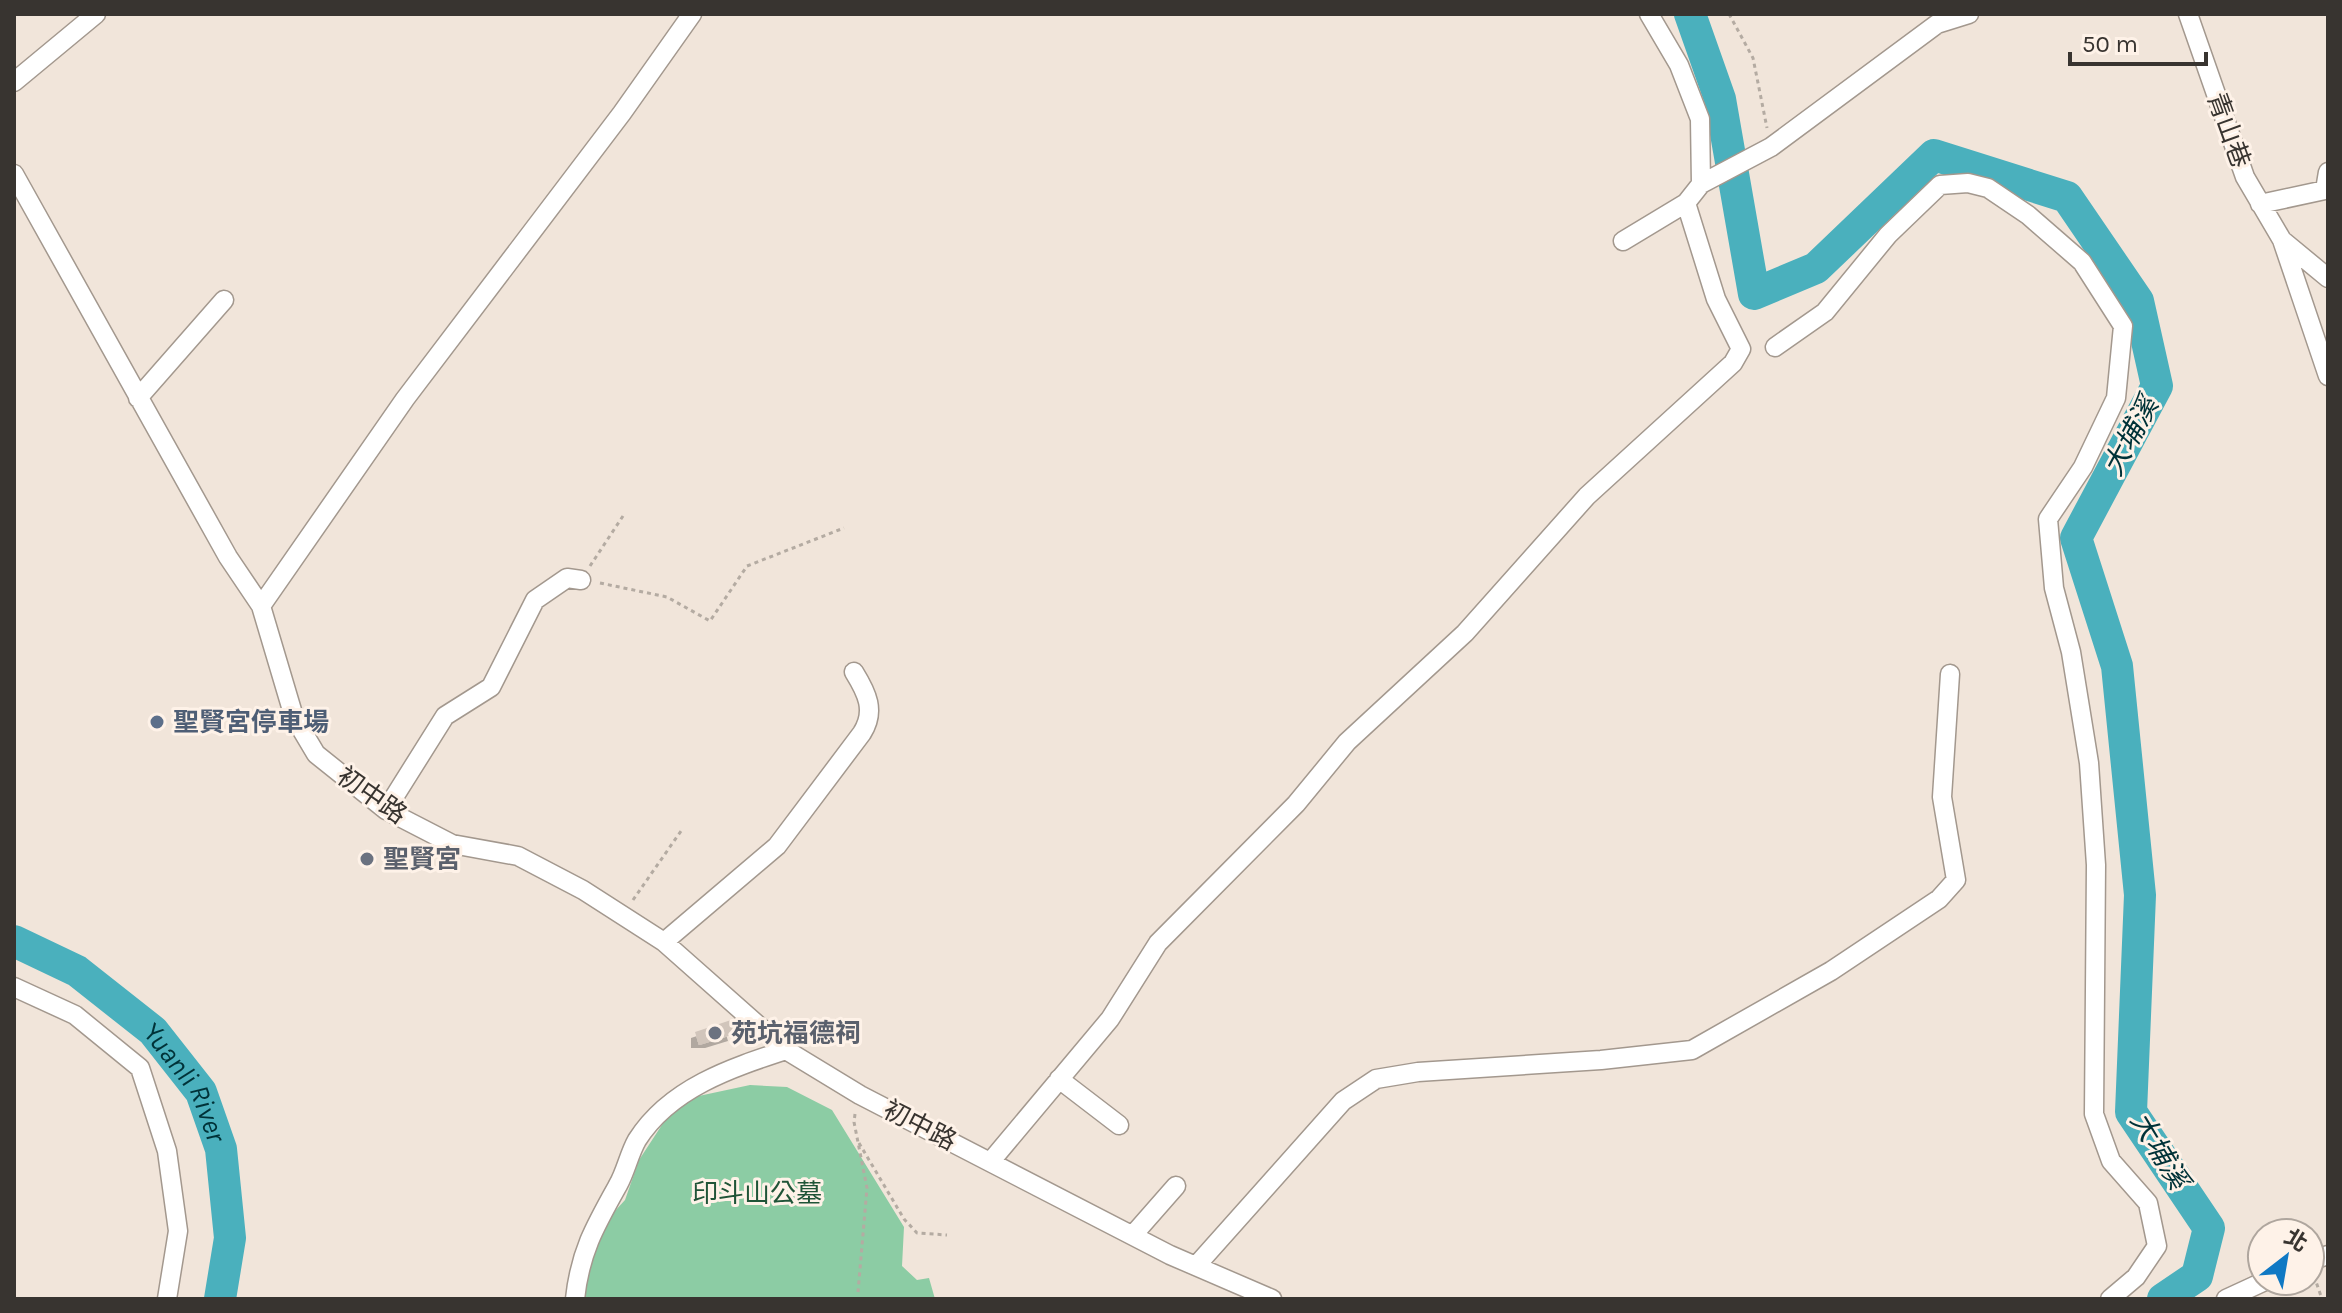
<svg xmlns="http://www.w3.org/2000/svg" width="2342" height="1313" viewBox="0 0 2342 1313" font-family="Karla,'Noto Sans TC',sans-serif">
<defs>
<filter id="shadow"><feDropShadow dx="-7" dy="7" stdDeviation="0" flood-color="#0004"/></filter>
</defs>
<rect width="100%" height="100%" fill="#f1e5da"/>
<!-- green -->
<path fill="#8ccca4" d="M750,1085L787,1087L832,1110L904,1227L902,1266L917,1280L929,1278L935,1299H582L589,1248L604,1223L625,1200L639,1160L673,1108L694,1097Z"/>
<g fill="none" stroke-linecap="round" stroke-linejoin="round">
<!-- river -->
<g stroke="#4ab0bd" stroke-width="32">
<path d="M1690,14L1720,99L1754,294L1816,268L1934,155L2067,197L2138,301L2157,386L2076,538L2117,666L2140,895L2131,1112L2209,1228L2197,1276L2163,1299"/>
<path id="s1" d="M14,941L77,971L153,1031L201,1092L221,1149L230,1238L220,1299"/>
</g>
</g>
<!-- building -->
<path fill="#d1c5bb" filter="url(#shadow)" d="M731,1020L735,1034L699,1045L695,1032Z"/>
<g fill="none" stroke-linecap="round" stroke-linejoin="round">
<defs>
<path id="minor" d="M2188,14L2245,177L2282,240L2328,376
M14,82L96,14
M14,174L228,557L261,606L294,717L316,754L386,810L452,844L518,856L583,890L664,942L786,1050L860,1095L1170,1255L1272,1299
M1701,184L1771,147L1937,24L1969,14
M2260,204L2325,190L2328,172
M2282,240L2328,278
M1623,241L1686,203
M1775,347L1825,312L1888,235L1940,185L1968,183L1988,188L2028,215L2082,262L2123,326L2116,398L2083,467L2048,519L2054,588L2071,652L2089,763L2096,865L2094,1114L2111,1161L2148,1203L2157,1246L2136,1277L2110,1299
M138,398L224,300
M261,606L405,399L622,113L692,14
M386,810L445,716L491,687L535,600L567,578L581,580
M664,942L777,846L862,733C876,711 867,693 854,672
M14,987L75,1015L140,1068L167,1151L178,1231L167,1299
M1059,1079L1119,1125
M991,1161L1110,1019L1158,943L1296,804L1347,742L1465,633L1587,496L1733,363L1741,349L1716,299L1686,203L1701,184L1700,119L1679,65L1649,14
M1133,1235L1176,1186
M2310,1261L2328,1255
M1196,1266L1343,1101L1376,1079L1418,1072L1601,1060L1692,1050L1831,971L1939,899L1956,880L1942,797L1950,674
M575,1299C580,1252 595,1226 618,1185C626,1171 629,1154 637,1140C670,1088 731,1068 786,1050
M2226,1299L2265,1281"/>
</defs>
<!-- minor casing -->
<use href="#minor" stroke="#a3988e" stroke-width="21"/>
<!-- path -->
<path stroke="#b4aba2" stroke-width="3" stroke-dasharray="4 4" stroke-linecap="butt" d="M1729,14L1753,58L1767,128
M590,566L623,516
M600,583L667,597L710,621L747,566L844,528
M633,900L681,831
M855,1114L854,1122L867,1188L858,1292
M859,1143L904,1219L917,1233L947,1235
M2314,1276L2322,1299"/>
<!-- minor -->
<use href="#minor" stroke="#fff" stroke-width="18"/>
</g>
<!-- markers -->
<circle fill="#5c6f8a" stroke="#fef2e8" stroke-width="3" cx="157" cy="722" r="8"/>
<g fill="#6b7280" stroke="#fef2e8" stroke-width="3">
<circle cx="367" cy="859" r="8"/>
<circle cx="715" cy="1033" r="8"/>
</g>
<g text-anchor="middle" stroke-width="6" stroke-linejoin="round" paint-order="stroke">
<!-- street labels -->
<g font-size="26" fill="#383430" stroke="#fef2e8">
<text transform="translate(2229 130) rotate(70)" y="9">青山巷</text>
<text transform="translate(372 795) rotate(35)" y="9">初中路</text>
<text transform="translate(920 1125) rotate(27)" y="9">初中路</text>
</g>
<!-- service labels -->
<g font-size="26" font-weight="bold" fill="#4e5e75" stroke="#fef2e8" text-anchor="start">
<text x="173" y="731">聖賢宮停車場</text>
</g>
<!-- worship labels -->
<g font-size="26" font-weight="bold" fill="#5b616d" stroke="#fef2e8" text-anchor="start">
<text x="383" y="868">聖賢宮</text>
<text x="731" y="1042">苑坑福德祠</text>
</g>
<!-- park labels -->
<g font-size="26" fill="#1f5437" stroke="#fef2e8">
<text x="757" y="1202">印斗山公墓</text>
</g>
<!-- water labels -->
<g font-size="28" font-style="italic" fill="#003238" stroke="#fef2e8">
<text transform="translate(2130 436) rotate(-62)" y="10">大埔溪</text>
<text dy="10" stroke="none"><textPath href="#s1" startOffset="228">Yuanli River</textPath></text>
<text transform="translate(2160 1150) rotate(59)" y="10">大埔溪</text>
</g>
</g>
<!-- border -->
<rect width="2342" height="1313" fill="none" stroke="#383430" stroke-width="32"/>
<!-- north arrow -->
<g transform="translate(2286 1257) rotate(31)"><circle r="38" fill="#fef2e8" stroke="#afa69e" stroke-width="2"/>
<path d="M0-6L14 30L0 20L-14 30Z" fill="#1079c4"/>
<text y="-12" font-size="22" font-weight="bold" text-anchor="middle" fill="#383430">北</text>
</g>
<!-- scale -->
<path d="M2070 52v12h136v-12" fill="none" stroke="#383430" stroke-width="4"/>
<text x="2082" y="52" font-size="24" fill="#383430" stroke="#fef2e8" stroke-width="6" paint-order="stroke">50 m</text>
</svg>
